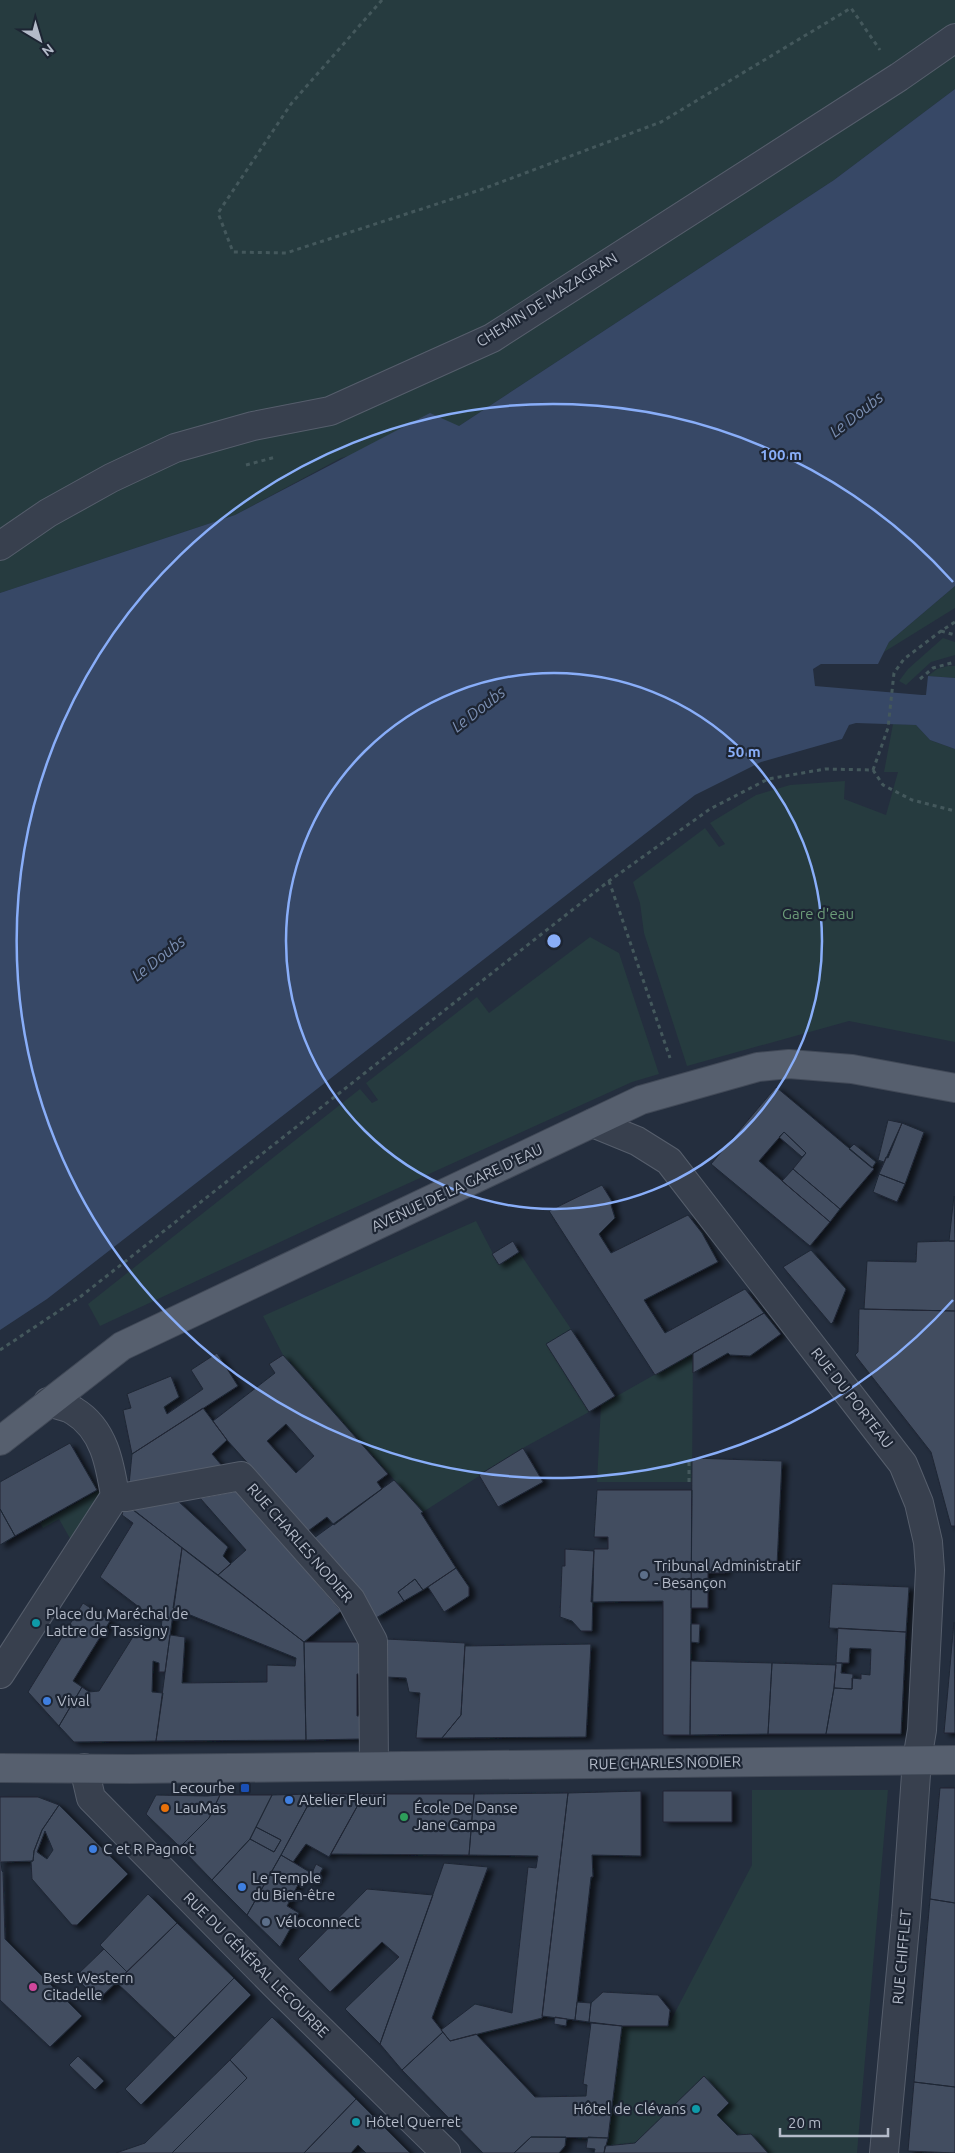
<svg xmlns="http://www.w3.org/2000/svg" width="955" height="2153" viewBox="0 0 955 2153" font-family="Ubuntu,sans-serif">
<defs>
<filter id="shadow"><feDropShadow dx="5.5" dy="3" stdDeviation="2.5" flood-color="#0009"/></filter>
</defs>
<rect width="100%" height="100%" fill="#242e3e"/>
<!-- green -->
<path fill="#263b3f" d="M0,0H955V89L834,180L459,426L341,458L235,515L0,593Z
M955,586V608L884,652L889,642Z
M943,638L955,642V655L931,662L906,685L899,681L908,669Z
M948,666H955V678L928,676L937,669Z
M893,724L916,725L930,740L955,749V1042L849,1021L687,1066L644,933L640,903L633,882L705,828L719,847L725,844L710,823L756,795L790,785L845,781L844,799L886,815L898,772H884Z
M590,937L619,953L659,1074L632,1082L323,1222L100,1326L88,1304L360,1089L372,1103L378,1100L366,1083L477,997L489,1013Z
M476,1221L499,1265L519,1252L571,1329L546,1344L589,1412L523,1448L423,1512L283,1355L263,1316Z
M693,1353L692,1482H597L601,1405Z
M98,1491L101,1493L72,1542L59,1519L43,1528L40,1523Z
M752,1790H888L857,2153H768L751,2134L737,2135L717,2115L704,2076L635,2143L607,2146L622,2026H668L752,1865Z"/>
<!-- water -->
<path fill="#374866" d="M955,89V586L889,642L878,664H821L813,669L815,686L922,695H926L928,676L955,678V749L930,740L916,725L856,723L849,725L842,739L761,762L695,795L47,1299L0,1330V593L235,515L430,413L459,426L834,180Z"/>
<!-- building -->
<path fill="#434d60" stroke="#1f2735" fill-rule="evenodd" filter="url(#shadow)" d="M776,1087L874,1169L840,1209L793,1169L806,1153L784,1132L759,1161L830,1222L810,1246L711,1164Z
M888,1120L902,1123L888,1158L886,1157L884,1162L878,1160Z
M902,1123L924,1132L905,1184L879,1174Z
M784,1132L806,1153L802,1157L779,1137Z
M854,1144L876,1162L872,1168L849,1149Z
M793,1169L840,1209L830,1222L782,1181Z
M879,1174L905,1184L897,1202L873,1192Z
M602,1185L613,1203L611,1205L615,1218L599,1234L611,1253L688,1215L702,1233L718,1262L644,1300L665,1333L745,1289L764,1313L655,1375L549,1211Z
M954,1196L955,1241H949Z
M513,1241L519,1252L499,1265L492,1254Z
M949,1241H955V1311L864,1309L867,1261L916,1262L917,1242Z
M811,1250L846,1289L833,1322L831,1324L783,1267Z
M859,1309L955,1311V1526H951L931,1452L855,1355L858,1352Z
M764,1313L781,1334L750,1356L730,1355L728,1353L693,1373V1353Z
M571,1329L615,1396L589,1412L546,1344Z
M217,1353L238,1386L132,1454L123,1410L131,1408L127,1394L171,1376L179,1397L164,1407L167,1414L203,1389L191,1370Z
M283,1355L388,1474L377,1482L382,1489L334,1525L327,1517L308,1531L227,1440L213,1421L275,1373L269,1364ZM286,1424L314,1456L296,1473L267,1441Z
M203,1408L227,1440L212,1454L223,1467L129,1485L132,1454Z
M70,1443L97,1490L15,1536L0,1509V1482Z
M523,1448L543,1482L498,1507L479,1475Z
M692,1458L782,1461L777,1565L725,1564V1573H708V1608H691Z
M394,1480L423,1512L421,1513L456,1568L423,1590L415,1579L398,1592L404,1601L376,1618L361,1591L314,1538Z
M597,1490H692L690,1735H663V1601L591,1602L594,1549H608V1537H594Z
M237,1491L341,1611L304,1642L218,1575L246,1550L200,1498Z
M178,1501L228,1547L223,1556L231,1564L218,1575L133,1510Z
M125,1503L182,1548L165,1672H159V1663L153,1661L152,1692L163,1693L156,1741L74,1742L59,1726L82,1687L89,1692L99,1691L141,1624L161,1631L162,1619L148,1614L100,1577L133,1523L122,1515Z
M0,1509L15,1536L0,1545Z
M182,1548L304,1642L306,1740L156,1741L170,1635L185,1637L182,1683L267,1682V1665L295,1666L296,1658L173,1608Z
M565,1549L594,1551L592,1631H581L572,1621L560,1617L562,1566H565Z
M456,1568L469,1587V1596L444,1612L428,1587Z
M415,1579L423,1590L404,1601L398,1592Z
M832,1584L909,1587L906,1632L829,1628Z
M83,1603L110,1621L73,1681L82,1687L59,1726L28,1692Z
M954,1622L955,1733H944Z
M691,1624H700L699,1643L691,1642Z
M838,1628L906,1632L901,1734H826L834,1688L852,1689V1678L861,1679V1674L870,1675L871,1649L850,1648L849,1663H836Z
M386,1639L465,1643L461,1715L442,1738H416L420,1693L409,1692L406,1678L386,1677Z
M304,1642H359L360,1674H357V1716H360V1739L306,1740Z
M591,1644L586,1737L442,1738L461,1715L465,1646Z
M691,1661L772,1663L768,1734L690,1735Z
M772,1663L836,1665L834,1688L826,1734H768Z
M836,1663H842L841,1673L853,1674L852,1689L834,1688Z
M940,1788H955V1903L930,1899Z
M641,1791V1856L592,1855L593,1877H591L575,2020L542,2016L568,1793Z
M663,1791H732V1822H663Z
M568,1793L542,2018L450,2041L441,2030L475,2004L512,2013L528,1867L536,1868L538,1856L469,1855L474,1794Z
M314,1794H364L329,1857L306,1844L293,1862L281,1855Z
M314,1794L281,1855L247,1915L212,1880L250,1839L274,1852L281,1840L256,1827L272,1795Z
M364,1794H474L469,1855L331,1854Z
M156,1795L207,1796L220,1795L209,1818L180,1847L146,1814Z
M220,1795H272L250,1839L212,1880L180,1847L209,1818Z
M0,1797H38L59,1805L42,1830L34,1851L33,1861L1,1862L2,1871L3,1872L5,1939L82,2016L50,2047L0,2000Z
M59,1805L128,1874L77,1925H72L32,1879L31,1861H33L34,1851L42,1830ZM45,1831L53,1850L47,1859L37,1852Z
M256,1827L281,1840L274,1852L250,1839Z
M281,1855L318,1877L314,1884L302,1877L287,1906L299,1913L280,1947L247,1915Z
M444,1863L488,1867L432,2018L443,2032L402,2070L380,2044Z
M316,1864L323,1868L318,1877L312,1873Z
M367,1889L433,1895L380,2044L345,2009L399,1957L382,1942L330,1992L298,1959Z
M148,1894L177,1923L127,1972L100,1945Z
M930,1899L955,1903V2087L914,2082Z
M177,1923L234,1978L175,2038L116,1982Z
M104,1949L127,1972L98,2000L75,1977Z
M234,1978L251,1995L141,2105L125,2089Z
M603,1992L658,1995L670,2010L668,2026H622L589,2022L591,2003Z
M577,2002L591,2003L589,2022L575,2020Z
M272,2017L356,2099L304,2153H172L247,2078L230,2060Z
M555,2017L567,2019L566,2026L554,2024Z
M591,2023L622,2026L608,2138L531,2137L514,2153H483L402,2070L443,2032L450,2041L476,2034L535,2097L586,2096L587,2085L583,2084Z
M78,2056L104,2081L95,2090L69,2065Z
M230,2060L247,2078L172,2153H116L145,2143Z
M704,2076L729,2103L717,2115L737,2135L751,2134L768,2153H604L605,2146L635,2143Z
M914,2082L955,2087V2153L908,2151Z
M356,2099L410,2153H366L358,2145L351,2153H304Z
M531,2137H566L565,2146L559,2153H514Z
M588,2137L608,2138L604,2153H594L595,2149L586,2148Z"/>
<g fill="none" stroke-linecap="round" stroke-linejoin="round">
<defs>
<path id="minor" d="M0,546L48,513L111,478L175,448L253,426L330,411L492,338L899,77L955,38
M593,1123L637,1141L669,1161L903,1464L919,1503L928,1542L930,1570L922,1730L917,1760L906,1916L884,2153
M48,1402C56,1405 67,1406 74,1411C104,1429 110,1464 115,1496
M115,1496L126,1497L241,1476L351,1600L373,1641L374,1766
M0,1674L115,1496
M84,1768L91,1798L275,1985L446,2153"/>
<path id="major" d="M0,1441L122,1346L641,1100L758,1067L789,1064L852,1069L955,1088
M0,1768L130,1769L955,1760"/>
</defs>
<!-- minor casing -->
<use href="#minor" stroke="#565e6c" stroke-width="30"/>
<!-- major casing -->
<use href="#major" stroke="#414957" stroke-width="30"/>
<!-- path -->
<path stroke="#44585c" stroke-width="3" stroke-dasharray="4 4" stroke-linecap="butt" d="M382,0L291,104L218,213L233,252L286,253L480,190L661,122L851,8L880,50
M246,465L276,457
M941,631L955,635
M920,679L933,668L955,662
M873,770L888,728L894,673L904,659L941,631L955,622
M873,770L883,785L912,800L955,811
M609,881L670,1058
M0,1350L80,1297L609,881L710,809L768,779L825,769L873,770
M689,1482V1458"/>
<!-- minor -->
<use href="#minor" stroke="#38404e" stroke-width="28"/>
<!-- major -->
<use href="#major" stroke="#565f6e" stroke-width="28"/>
</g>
<!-- distance rings -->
<g fill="none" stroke="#89aef9" stroke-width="2.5">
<circle cx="554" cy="941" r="268"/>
<path d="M953 1300A537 537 0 1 1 953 582"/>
</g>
<!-- markers -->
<g fill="#5c6f8a" stroke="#1d2533" stroke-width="2">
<circle cx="644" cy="1575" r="5"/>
<circle cx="266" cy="1922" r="5"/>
</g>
<g fill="#0f9aa8" stroke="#1d2533" stroke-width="2">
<circle cx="36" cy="1623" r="5"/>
<circle cx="696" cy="2109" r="5"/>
<circle cx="356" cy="2122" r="5"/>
</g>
<g fill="#3f7fe0" stroke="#1d2533" stroke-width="2">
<circle cx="47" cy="1701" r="5"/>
<circle cx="289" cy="1800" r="5"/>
<circle cx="93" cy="1849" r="5"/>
<circle cx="242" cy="1887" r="5"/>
</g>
<rect fill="#1a4fb4" stroke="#1d2533" stroke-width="2" x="240" y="1783" width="10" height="10" rx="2.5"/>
<circle fill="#e8710a" stroke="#1d2533" stroke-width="2" cx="165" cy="1808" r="5"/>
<circle fill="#2e9e5b" stroke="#1d2533" stroke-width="2" cx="404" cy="1817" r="5"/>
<circle fill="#d1479c" stroke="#1d2533" stroke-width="2" cx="33" cy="1987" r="5"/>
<g text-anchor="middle" stroke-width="4.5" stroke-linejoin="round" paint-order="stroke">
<!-- street labels -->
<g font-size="15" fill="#b4bbc9" stroke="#1d2533">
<text transform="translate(547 300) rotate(-32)" y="5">CHEMIN DE MAZAGRAN</text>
<text transform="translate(457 1188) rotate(-25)" y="5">AVENUE DE LA GARE D'EAU</text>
<text transform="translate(852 1398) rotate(52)" y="5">RUE DU PORTEAU</text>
<text transform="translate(300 1543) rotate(49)" y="5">RUE CHARLES NODIER</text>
<text transform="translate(665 1763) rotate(-1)" y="5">RUE CHARLES NODIER</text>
<text transform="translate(902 1957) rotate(-85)" y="5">RUE CHIFFLET</text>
<text transform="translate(256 1965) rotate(45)" y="5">RUE DU GÉNÉRAL LECOURBE</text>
</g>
<!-- park labels -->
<g font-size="15" fill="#6b9b78" stroke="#1d2533">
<text x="818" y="919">Gare d'eau</text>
</g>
<!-- poi labels -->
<g font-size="15" fill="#b4bbc9" stroke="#1d2533" text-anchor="start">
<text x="654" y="1571">Tribunal Administratif<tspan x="654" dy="17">- Besançon</tspan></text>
<text x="46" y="1619">Place du Maréchal de<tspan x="46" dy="17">Lattre de Tassigny</tspan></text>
<text x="57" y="1706">Vival</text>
<text x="235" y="1793" text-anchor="end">Lecourbe</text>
<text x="299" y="1805">Atelier Fleuri</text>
<text x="175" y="1813">LauMas</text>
<text x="414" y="1813">École De Danse<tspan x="414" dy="17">Jane Campa</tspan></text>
<text x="103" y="1854">C et R Pagnot</text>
<text x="252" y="1883">Le Temple<tspan x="252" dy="17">du Bien-être</tspan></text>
<text x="276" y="1927">Véloconnect</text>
<text x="43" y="1983">Best Western<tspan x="43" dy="17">Citadelle</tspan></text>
<text x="686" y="2114" text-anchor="end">Hôtel de Clévans</text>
<text x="366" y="2127">Hôtel Querret</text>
</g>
<!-- water labels -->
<g font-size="16" font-style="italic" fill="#7b8fb2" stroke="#1d2533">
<text transform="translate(856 414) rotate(-38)" y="6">Le Doubs</text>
<text transform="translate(478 709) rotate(-38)" y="6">Le Doubs</text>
<text transform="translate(158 958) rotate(-38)" y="6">Le Doubs</text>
</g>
</g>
<circle cx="554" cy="941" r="8" fill="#89aef9" stroke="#1d2533" stroke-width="2.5"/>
<g font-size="15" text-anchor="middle" font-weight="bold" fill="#89aef9" stroke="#1d2533" stroke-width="4.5" stroke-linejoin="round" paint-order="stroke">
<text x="781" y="460">100 m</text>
<text x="744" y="757">50 m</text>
</g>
<!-- north arrow -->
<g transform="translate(40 40) rotate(142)" stroke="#1d2533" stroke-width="4" paint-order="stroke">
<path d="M0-4L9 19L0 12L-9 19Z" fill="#b4bbc9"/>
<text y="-8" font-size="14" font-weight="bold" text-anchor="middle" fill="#b4bbc9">N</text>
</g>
<!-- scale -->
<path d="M780 2128v8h108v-8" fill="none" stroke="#b4bbc9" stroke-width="2.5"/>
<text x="788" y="2128" font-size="15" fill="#b4bbc9" stroke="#1d2533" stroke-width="4" paint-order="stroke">20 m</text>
</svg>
